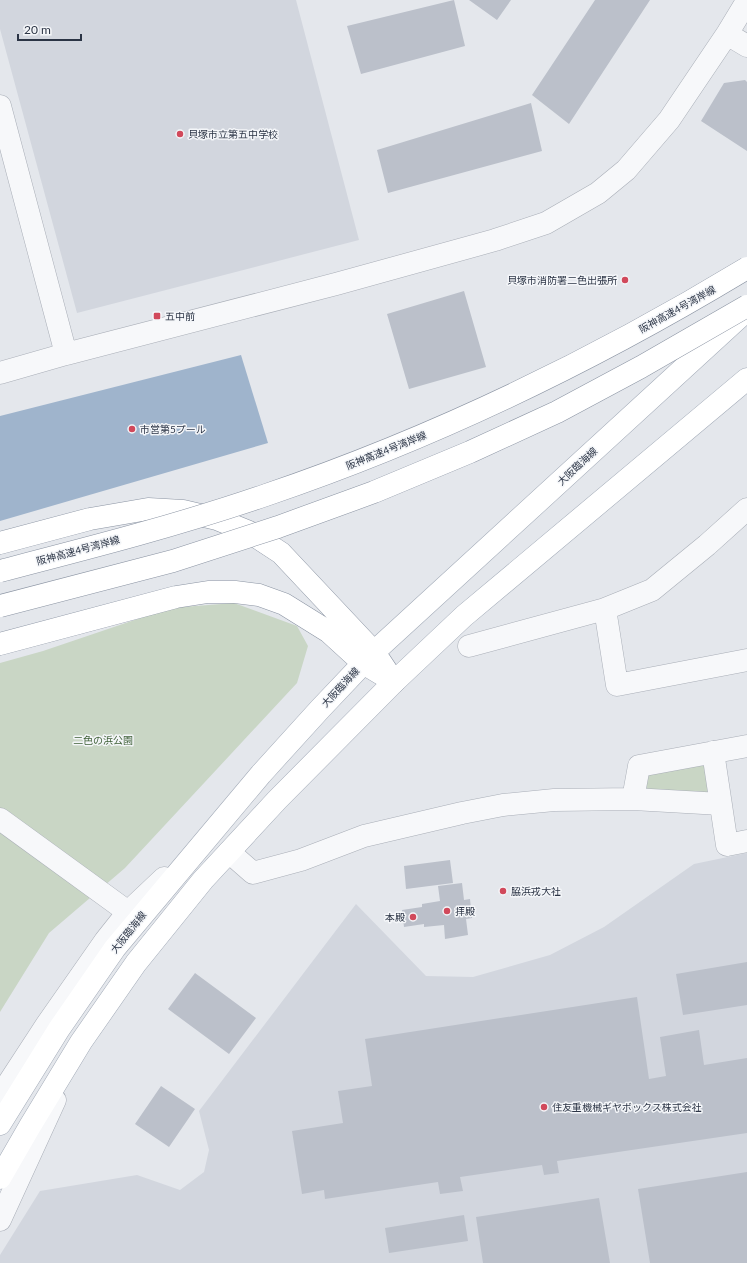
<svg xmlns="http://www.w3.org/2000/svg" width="747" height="1263" viewBox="0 0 747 1263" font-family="Lato,'Noto Sans JP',sans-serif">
<rect width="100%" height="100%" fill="#e4e7ec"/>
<!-- built -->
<path fill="#d2d6de" d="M0,0H296L359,240L77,313L0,29Z
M747,853V1263H0V1255L40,1191L137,1175L180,1190L204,1172L209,1150L199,1111L356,904L426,976L473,977L550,955L604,927L694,864Z"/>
<!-- green -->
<path fill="#c9d6c5" d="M234,603L297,626L308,646L297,683L125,868L49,933L0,1012V663L43,651L170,608Z
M710,755L717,800L638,796L643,769Z"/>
<!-- water -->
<path fill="#9fb4cc" d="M241,355L268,443L0,521V416Z"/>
<!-- building -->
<path fill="#bbc0ca" d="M454,0L465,46L361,74L347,26Z
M469,0H511L497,20Z
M595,0H650L569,124L532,95Z
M745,80L747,82V151L701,121L724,83Z
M531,103L542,151L388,193L377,150Z
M464,291L486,367L409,389L387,314Z
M450,860L453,883L406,889L404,866Z
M462,883L464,900L470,899L472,918L466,919L468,935L445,939L444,925L424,927V924L404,927L402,910L422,907V904L440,901L438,886Z
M747,962V1005L683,1015L676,974Z
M195,973L256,1018L229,1054L168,1009Z
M637,997L649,1079L666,1076L660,1037L699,1030L704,1065L747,1058V1133L557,1161L559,1173L544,1175L542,1165L460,1177L463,1191L440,1194L438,1182L325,1199L324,1190L302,1194L292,1131L343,1123L338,1091L372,1086L365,1039Z
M161,1086L195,1109L169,1147L135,1124Z
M747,1172V1263H650L638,1189Z
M599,1198L610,1263H483L476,1217Z
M464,1215L468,1241L389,1253L385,1228Z"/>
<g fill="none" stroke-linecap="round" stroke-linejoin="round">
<defs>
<path id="minor" d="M727,34L747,46
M0,106L66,354
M0,373L66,354L336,284L495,240L546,223L598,193L626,170L669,120L727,34L747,1
M605,609L617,685L747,660
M469,646L605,609L652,590L707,545L747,509
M713,752L727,845L747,841
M633,799L721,804
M0,819L128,912
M229,852L253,873L301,860L364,836L462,813L503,805L554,800L633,799L639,766L747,746
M0,1096L47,1024L105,941L128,912L164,878
M0,1220L55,1100"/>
<path id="major" d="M0,1124L59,1029L115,948L261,774L320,709L374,652L745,312
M0,1178L30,1126L81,1042L136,963L203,880L277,800L394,682L464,616L747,379"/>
<path id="highway" d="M0,543L90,519L148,509L183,511L217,519L249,532L281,553L374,652L394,682
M0,644L176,597L208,592H235L259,595L284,604L329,632L363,663L388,678"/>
</defs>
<!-- minor casing -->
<use href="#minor" stroke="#a9aeb7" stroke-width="23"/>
<!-- major casing -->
<use href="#major" stroke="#a3abb8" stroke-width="23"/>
<!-- highway casing -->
<use href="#highway" stroke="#8b94a3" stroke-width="23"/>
<!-- minor -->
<use href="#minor" stroke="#f7f8fa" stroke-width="22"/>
<!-- major -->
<use href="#major" stroke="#fff" stroke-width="22"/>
<!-- highway -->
<use href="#highway" stroke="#fff" stroke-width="22"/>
<defs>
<path id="highway-bridge" d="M0,571C89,548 179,525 266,495C434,438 595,360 747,268
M0,606L173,561L278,527L374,492L470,452L557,412L641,367L747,306"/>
</defs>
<!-- highway-bridge casing -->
<use href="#highway-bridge" stroke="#8b94a3" stroke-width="23" stroke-linecap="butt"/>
<!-- highway-bridge -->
<use href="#highway-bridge" stroke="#fff" stroke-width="22"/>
</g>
<!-- markers -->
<g fill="#d1495b" stroke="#f4f6f9" stroke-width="1.5">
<circle cx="180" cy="134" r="4"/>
<circle cx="625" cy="280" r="4"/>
<rect x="153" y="312" width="8" height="8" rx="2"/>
<circle cx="132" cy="429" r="4"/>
<circle cx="503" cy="891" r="4"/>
<circle cx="447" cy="911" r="4"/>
<circle cx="413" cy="917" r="4"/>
<circle cx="544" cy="1107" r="4"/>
</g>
<g text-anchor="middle" stroke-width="3" stroke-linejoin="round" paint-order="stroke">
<!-- poi labels -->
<g font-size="10" fill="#2b3445" stroke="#f4f6f9" text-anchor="start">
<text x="188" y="138">貝塚市立第五中学校</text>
<text x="617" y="284" text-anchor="end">貝塚市消防署二色出張所</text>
<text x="165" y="320">五中前</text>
<text x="140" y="433">市営第5プール</text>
<text x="511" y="895">脇浜戎大社</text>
<text x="455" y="915">拝殿</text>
<text x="405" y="921" text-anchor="end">本殿</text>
<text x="552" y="1111">住友重機械ギヤボックス株式会社</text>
</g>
<!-- street labels -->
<g font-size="10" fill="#2b3445" stroke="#f4f6f9">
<text transform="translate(677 309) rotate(-29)" y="4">阪神高速4号湾岸線</text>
<text transform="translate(386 450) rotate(-22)" y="4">阪神高速4号湾岸線</text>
<text transform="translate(577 466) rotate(-43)" y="4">大阪臨海線</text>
<text transform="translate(78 550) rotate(-15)" y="4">阪神高速4号湾岸線</text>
<text transform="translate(340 687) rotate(-47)" y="4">大阪臨海線</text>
<text transform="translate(128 932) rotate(-51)" y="4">大阪臨海線</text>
</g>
<!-- park labels -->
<g font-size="10" fill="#3f6138" stroke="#f4f6f9">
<text x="103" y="744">二色の浜公園</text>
</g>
</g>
<!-- scale -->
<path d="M18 34v6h63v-6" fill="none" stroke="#2b3445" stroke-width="2"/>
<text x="24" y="34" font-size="12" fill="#2b3445" stroke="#f4f6f9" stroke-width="3" paint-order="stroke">20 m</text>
</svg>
